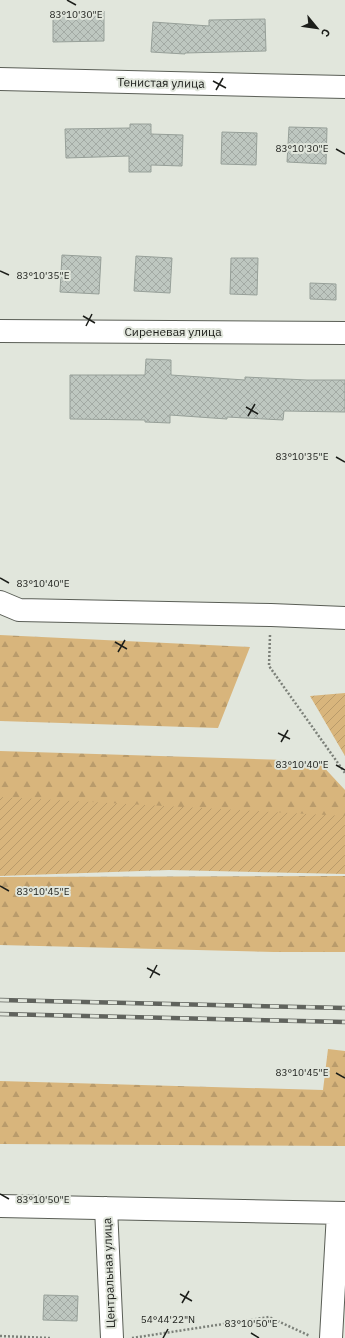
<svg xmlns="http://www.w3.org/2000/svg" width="345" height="1338" viewBox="0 0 345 1338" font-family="'IBM Plex Sans',sans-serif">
<defs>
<pattern id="forest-firs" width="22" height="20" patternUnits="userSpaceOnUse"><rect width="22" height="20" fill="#d8b57c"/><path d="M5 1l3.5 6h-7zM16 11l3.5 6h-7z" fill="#b99b6b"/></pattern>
<pattern id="garden-furrows" width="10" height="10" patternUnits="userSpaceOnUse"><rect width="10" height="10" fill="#d8b57c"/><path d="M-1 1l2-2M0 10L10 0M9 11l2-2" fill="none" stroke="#b99b6b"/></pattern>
<pattern id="building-cross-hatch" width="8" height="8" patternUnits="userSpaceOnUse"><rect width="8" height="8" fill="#bec7c0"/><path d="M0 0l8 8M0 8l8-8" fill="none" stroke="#a3aaa4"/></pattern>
</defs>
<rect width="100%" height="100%" fill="#e1e6dc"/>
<!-- forest -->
<path fill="url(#forest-firs)" d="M0,635L250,647L218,728L0,721Z
M0,751L318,761L345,790V817L0,805Z
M345,876V952H274L0,945V877Z
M328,1049L345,1051V1146L0,1144V1081L323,1090Z"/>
<!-- garden -->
<path fill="url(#garden-furrows)" d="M345,693V756L310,696Z
M0,797L345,816V874L169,870L0,876Z"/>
<!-- building -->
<path fill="url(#building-cross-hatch)" stroke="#97a099" d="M53,11H104V41L53,42Z
M265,19L266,51L185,53V54L151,52L153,22L209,26V20Z
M130,124H151V134L183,135L182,166L151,165V172H129V156L66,158L65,129L130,128Z
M289,127L327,128L326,164L287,162Z
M222,132L257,133L256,165L221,164Z
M62,255L101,257L99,294L60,292Z
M136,256L172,258L170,293L134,291Z
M231,258H258L257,295L230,294Z
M310,283L336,284V300L310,299Z
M146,359L171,360V375L245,380V377L307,380H345V412L284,411L283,420L227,417V419L170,415V423L145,422V420L70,419V375H145Z
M44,1295L78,1296L77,1321L43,1320Z"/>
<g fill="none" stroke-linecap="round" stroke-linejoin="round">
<defs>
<path id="minor" d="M0,79L345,87
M0,331L345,333
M0,602L19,610L271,615L345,618
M0,1206L345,1213
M106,1208L112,1338
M331,1338L338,1213"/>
</defs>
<!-- minor casing -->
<use href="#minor" stroke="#5a5e56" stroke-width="24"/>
<!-- path -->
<path stroke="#7c8079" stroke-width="2.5" stroke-dasharray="2 2" stroke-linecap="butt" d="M270,635L269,666L345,773
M0,1336L51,1338
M132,1338L269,1317L310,1336"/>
<!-- minor -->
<use href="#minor" stroke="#fff" stroke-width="22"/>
<defs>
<path id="rail" d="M0,1000L345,1008
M0,1014L345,1022"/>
</defs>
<!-- rail casing -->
<use href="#rail" stroke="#60635d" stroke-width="4.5"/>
<!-- rail -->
<use href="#rail" stroke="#e1e6dc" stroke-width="3" stroke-dasharray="9" stroke-linecap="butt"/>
</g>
<!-- ticks -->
<path fill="none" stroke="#1c1e1a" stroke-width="1.5" d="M67,0L76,5M213,81L226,88M216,90L223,78M336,149L345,154M0,271L9,275M83,316L95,323M86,326L92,314M246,407L258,414M248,416L255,404M336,457L345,462M0,578L9,583M115,642L127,649M118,652L125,640M278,733L290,739M281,742L288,730M336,765L345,770M0,886L9,891M147,968L160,975M150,978L157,965M336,1073L345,1078M0,1194L9,1199M180,1294L192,1301M182,1303L189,1291M251,1333L259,1338M163,1338L168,1329"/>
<g text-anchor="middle" stroke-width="4" stroke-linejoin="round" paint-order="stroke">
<!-- street labels -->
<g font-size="12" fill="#1c1e1a" stroke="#e1e6dc">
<text transform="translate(161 83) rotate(1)" y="4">Тенистая улица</text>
<text x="173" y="336">Сиреневая улица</text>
<text transform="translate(109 1273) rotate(-92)" y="4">Центральная улица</text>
</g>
</g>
<g font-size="10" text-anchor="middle" fill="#1c1e1a" stroke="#e1e6dc" stroke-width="4" stroke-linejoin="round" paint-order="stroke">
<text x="76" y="18">83°10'30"E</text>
<text x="302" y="152">83°10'30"E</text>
<text x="43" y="279">83°10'35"E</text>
<text x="302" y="460">83°10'35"E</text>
<text x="43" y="587">83°10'40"E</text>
<text x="302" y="768">83°10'40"E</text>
<text x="43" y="895">83°10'45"E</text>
<text x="302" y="1076">83°10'45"E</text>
<text x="43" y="1203">83°10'50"E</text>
<text x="168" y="1323">54°44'22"N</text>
<text x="251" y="1327">83°10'50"E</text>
</g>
<!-- north arrow -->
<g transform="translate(317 28) rotate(119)" stroke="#e1e6dc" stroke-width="3" paint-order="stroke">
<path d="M0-3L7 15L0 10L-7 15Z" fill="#1c1e1a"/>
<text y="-6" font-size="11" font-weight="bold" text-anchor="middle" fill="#1c1e1a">С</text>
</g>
</svg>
